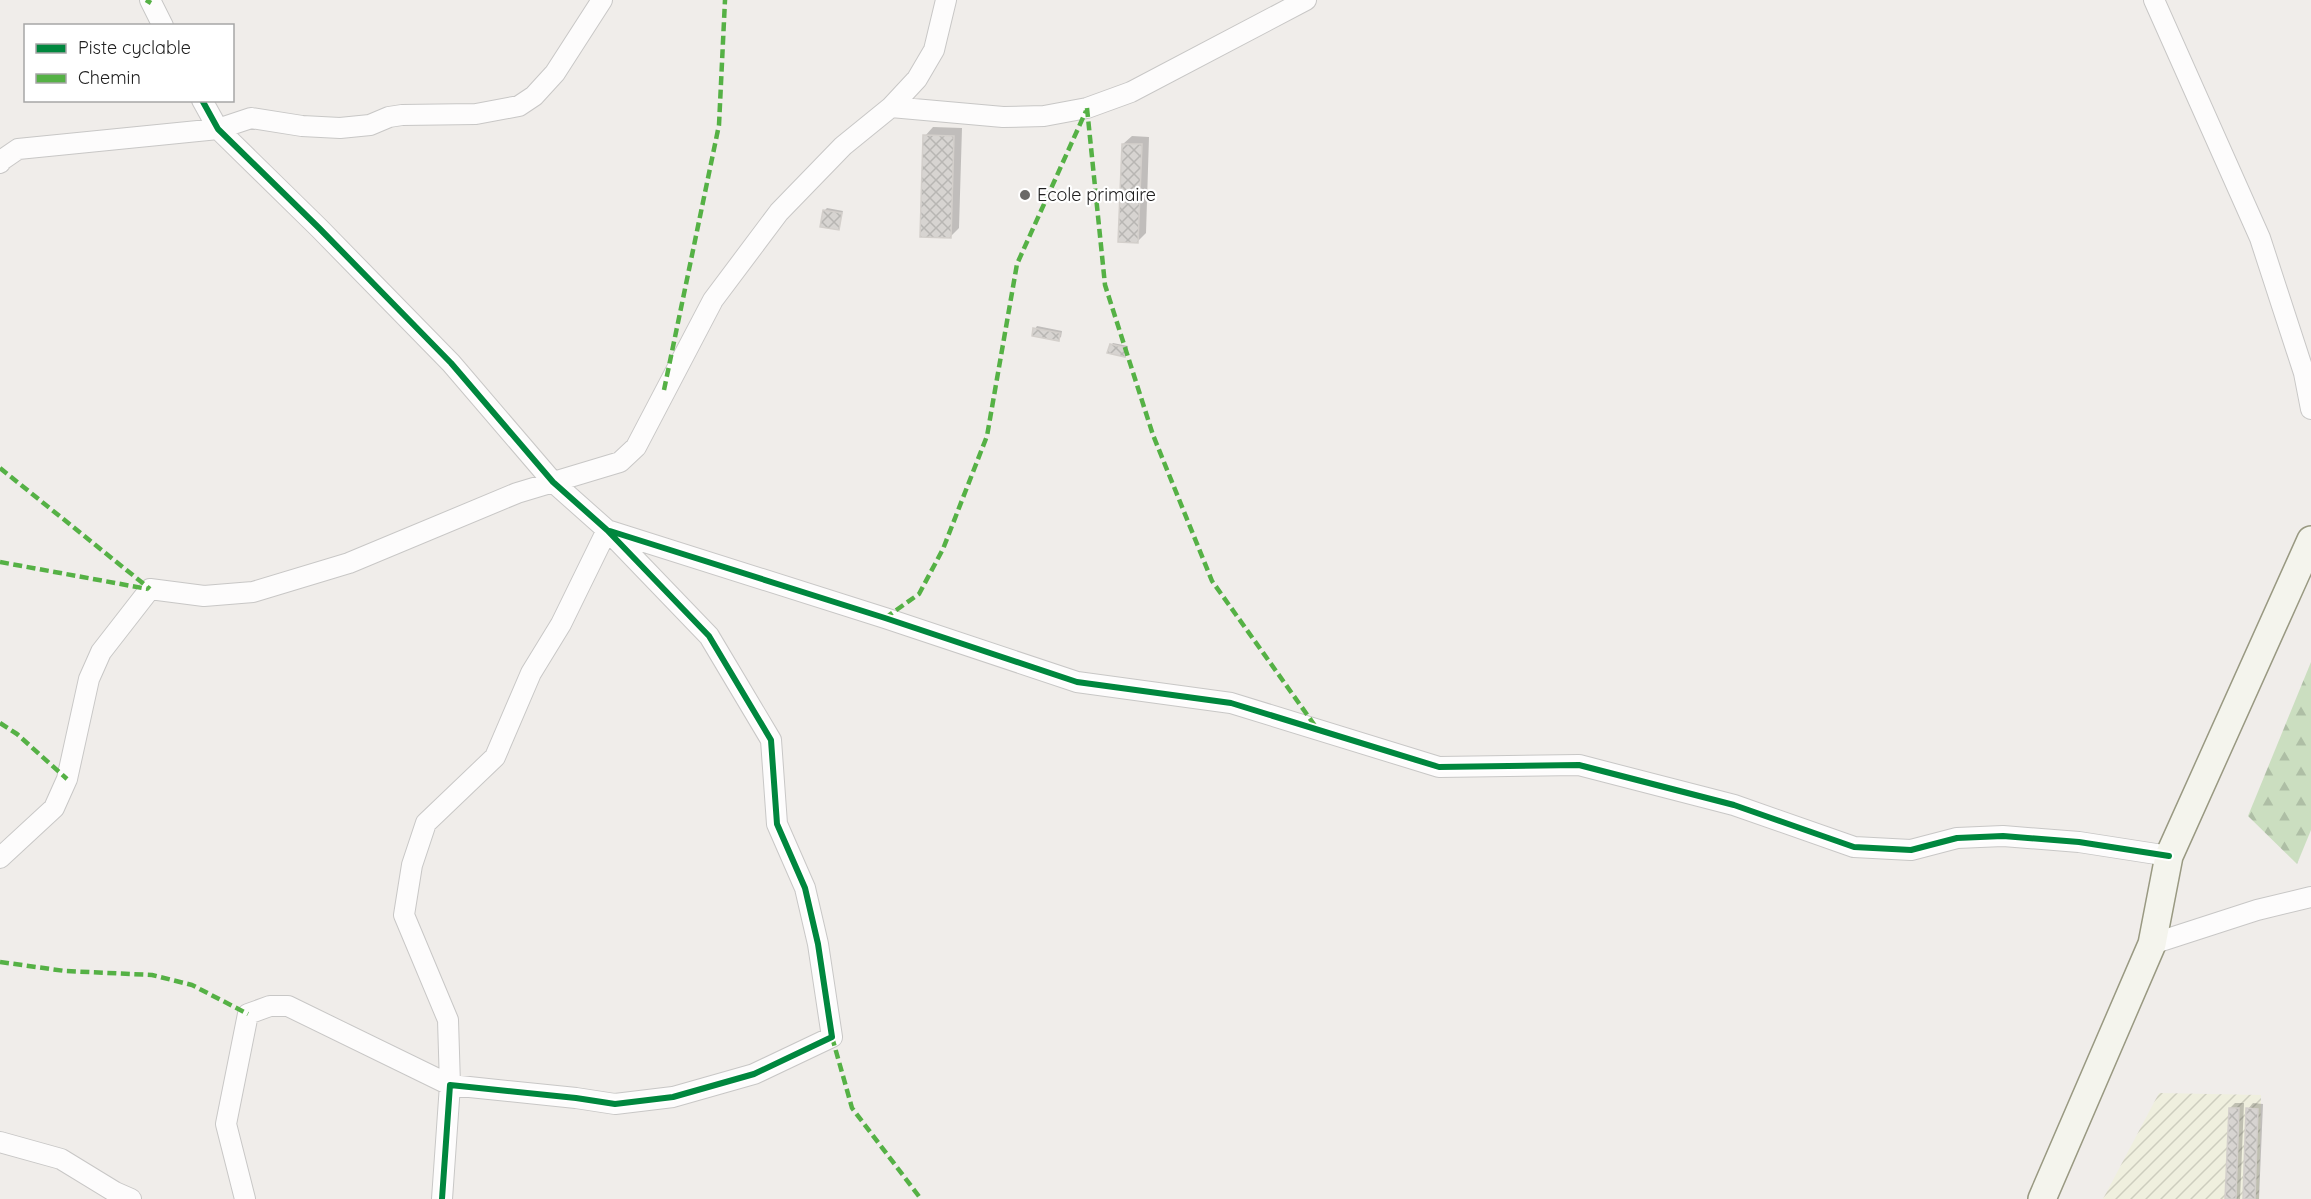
<svg xmlns="http://www.w3.org/2000/svg" width="2311" height="1199" viewBox="0 0 2311 1199" font-family="Quicksand,sans-serif">
<defs>
<pattern id="farmland-furrows" width="10" height="10" patternUnits="userSpaceOnUse" patternTransform="scale(1.5)"><rect width="10" height="10" fill="#efefde"/><path d="M-1 1l2-2M0 10L10 0M9 11l2-2" fill="none" stroke="#cdcdbe"/></pattern>
<pattern id="forest-firs" width="22" height="20" patternUnits="userSpaceOnUse" patternTransform="scale(1.5)"><rect width="22" height="20" fill="#cbdec0"/><path d="M5 1l3.5 6h-7zM16 11l3.5 6h-7z" fill="#aebea5"/></pattern>
<pattern id="building-cross-hatch" width="8" height="8" patternUnits="userSpaceOnUse" patternTransform="scale(1.5)"><rect width="8" height="8" fill="#d7d4d1"/><path d="M0 0l8 8M0 8l8-8" fill="none" stroke="#b8b6b3"/></pattern>
</defs>
<rect width="100%" height="100%" fill="#f0edea"/>
<!-- farmland -->
<path fill="url(#farmland-furrows)" d="M2159,1093L2261,1095L2259,1199H2103Z"/>
<!-- forest -->
<path fill="url(#forest-firs)" d="M2311,662V830L2297,864L2248,816Z"/>
<!-- shadow -->
<path fill="#0003" d="M933,127L962,128L959,228L950,237L925,136Z
M1132,136L1149,137L1146,233L1138,241L1123,144Z
M827,208L843,211L838,228L825,210Z
M1037,326L1062,331L1061,337L1058,339L1035,329Z
M1113,343L1128,346L1127,353L1124,355L1111,345Z
M2235,1103H2244L2240,1199H2227L2230,1108Z
M2253,1103L2263,1104L2259,1199H2245L2248,1109Z"/>
<!-- building -->
<path fill="url(#building-cross-hatch)" stroke="#d3cfcb" stroke-width="1.5" d="M923,135L954,136L951,238L920,237Z
M1122,144H1142L1138,243L1118,242Z
M823,210L842,213L839,230L820,227Z
M1033,328L1060,333L1059,341L1032,336Z
M1110,344L1127,348L1125,357L1107,353Z
M2229,1108H2239L2236,1199H2225Z
M2246,1108L2258,1109L2255,1199H2243Z"/>
<g fill="none" stroke-linecap="round" stroke-linejoin="round">
<defs>
<path id="street" d="M150,0L163,26
M2154,0L2260,238L2304,373L2311,409
M202,100L218,129L319,228L451,363L553,482L607,530L709,636L771,740L777,824L805,888L818,944L832,1037L754,1074L673,1097L615,1104L576,1098L450,1085L442,1199
M891,107L1003,117L1044,116L1087,108L1131,92L1306,0
M0,163L2,160L18,149L218,129L251,118L302,126L340,128L370,125L389,117L402,115L476,114L519,106L534,96L555,73L602,0
M610,531L885,618L1077,682L1231,703L1439,767L1579,765L1734,805L1854,847L1911,850L1957,838L2003,836L2079,842L2169,856
M0,858L54,808L67,779L89,679L101,652L150,589L204,596L253,592L349,563L517,493L620,462L636,447L713,300L779,212L843,146L891,107L917,79L934,50L946,0
M2152,944L2257,910L2311,897
M0,1142L61,1159L115,1192L131,1199
M245,1199L226,1124L248,1014L270,1006H288L450,1085L448,1020L404,915L412,865L426,823L495,757L531,673L561,624L607,530"/>
<path id="secondary" d="M2042,1199L2152,944L2169,856L2311,540"/>
</defs>
<!-- street casing -->
<use href="#street" stroke="#c8c7c6" stroke-width="22"/>
<!-- secondary casing -->
<use href="#secondary" stroke="#999982" stroke-width="30"/>
<!-- street -->
<use href="#street" stroke="#fdfcfc" stroke-width="20"/>
<!-- secondary -->
<use href="#secondary" stroke="#f4f4ed" stroke-width="27"/>
<!-- quiet -->
<path stroke="#55b145" stroke-width="4.5" stroke-dasharray="9 4.5" stroke-linecap="butt" d="M146,0L151,3
M1087,108L1105,285L1153,435L1212,581L1318,730
M664,390L719,125L725,0
M0,468L150,589
M0,562L148,589
M885,618L919,594L943,549L987,436L1017,264L1086,111
M0,723L17,734L67,779
M0,962L65,971L152,975L192,985L248,1014
M832,1037L852,1108L921,1199"/>
<defs>
<path id="cycleway" d="M202,100L218,129L319,228L451,363L553,482L607,530L709,636L771,740L777,824L805,888L818,944L832,1037L754,1074L673,1097L615,1104L576,1098L450,1085L442,1199
M610,531L885,618L1077,682L1231,703L1439,767L1579,765L1734,805L1854,847L1911,850L1957,838L2003,836L2079,842L2169,856"/>
</defs>
<!-- cycleway casing -->
<use href="#cycleway" stroke="#fff" stroke-width="10"/>
<!-- cycleway -->
<use href="#cycleway" stroke="#00873e" stroke-width="6"/>
</g>
<!-- markers -->
<circle fill="#696867" stroke="#fff" stroke-width="2" cx="1025" cy="195" r="6"/>
<g text-anchor="middle" stroke-width="4.5" stroke-linejoin="round" paint-order="stroke">
<!-- poi labels -->
<g font-size="18" fill="#212121" stroke="#fff" text-anchor="start">
<text x="1037" y="201">Ecole primaire</text>
</g>
</g>
<!-- legend -->
<rect x="24" y="24" width="210" height="78" fill="#ffffff" stroke="#a6a6a6" stroke-width="1.5"/>
<rect x="36" y="44" width="30" height="9" fill="#00873e" stroke="#a6a6a6" stroke-width="1.5"/>
<text x="78" y="54" font-size="18" fill="#212121">Piste cyclable</text>
<rect x="36" y="74" width="30" height="9" fill="#55b145" stroke="#a6a6a6" stroke-width="1.5"/>
<text x="78" y="84" font-size="18" fill="#212121">Chemin</text>
</svg>
